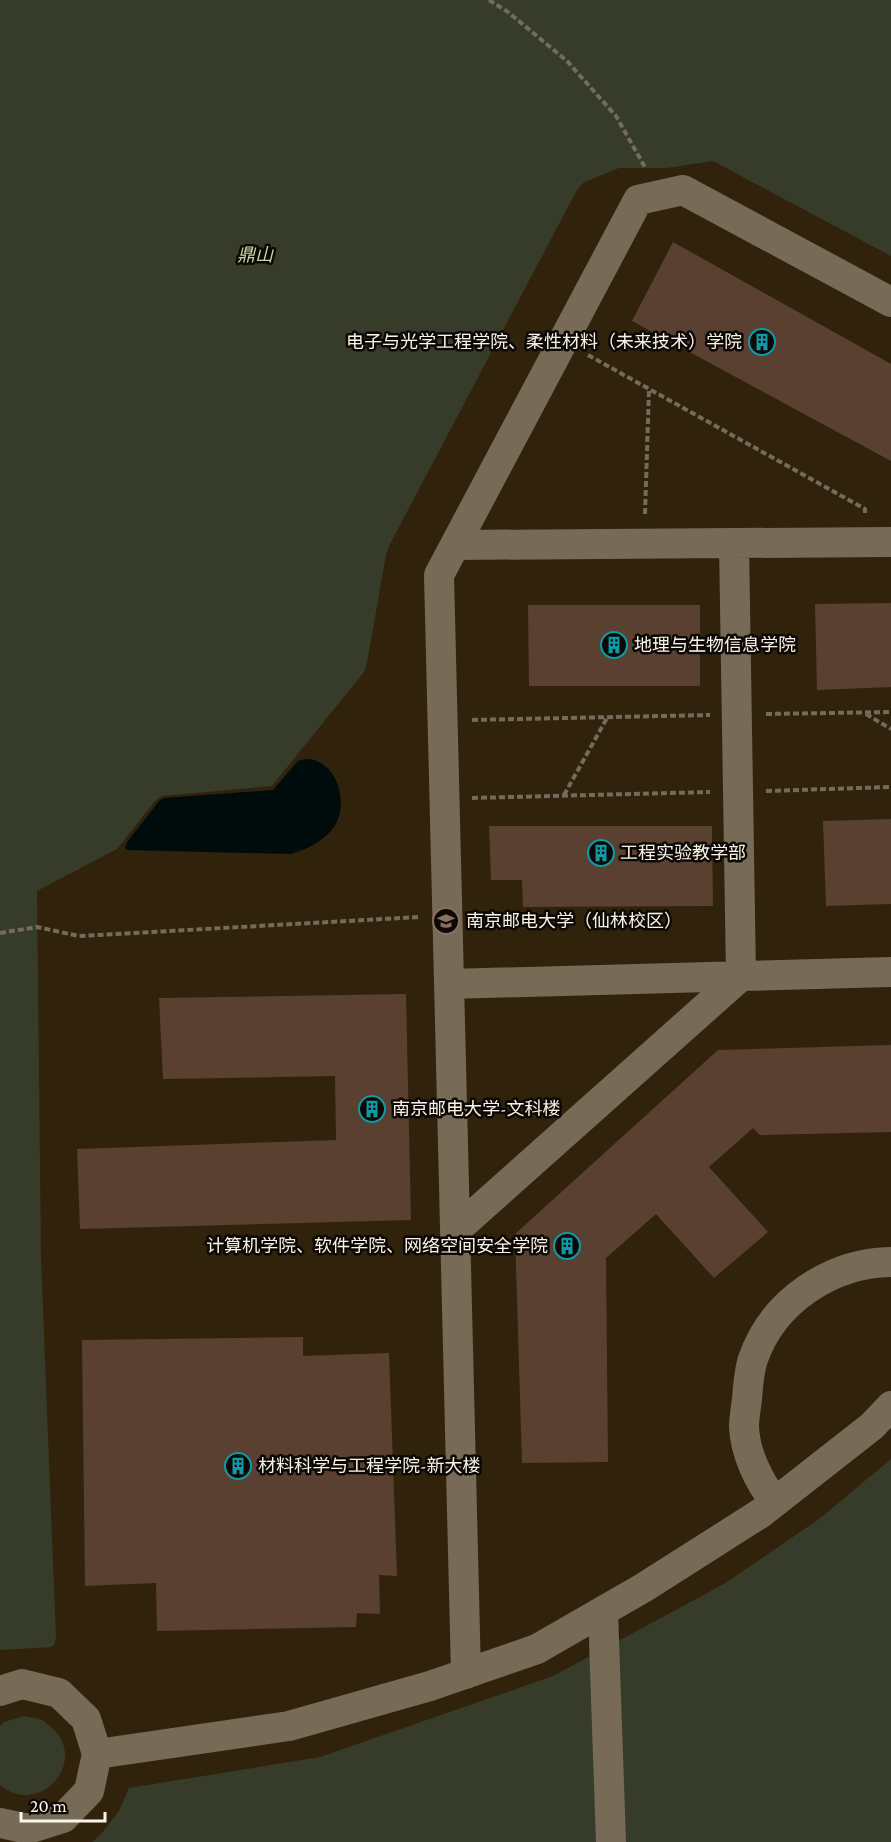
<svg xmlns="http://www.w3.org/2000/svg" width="891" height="1842" viewBox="0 0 891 1842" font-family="'Crimson Pro','Noto Sans SC',serif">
<rect width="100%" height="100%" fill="#271c0c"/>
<!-- built -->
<path fill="#31220b" d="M0,0H891V1842H0Z"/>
<!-- green -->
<path fill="#363c29" d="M0,0H891V256L713,161L667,168H619L583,183L577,190L390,544L386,555L367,663L364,672L272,786L162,796L155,801L117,849L37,891L41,1258L56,1638L54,1645L51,1647L0,1650Z
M891,1459V1842H92L101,1834L119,1811L129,1788L320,1757L553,1676L724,1584L819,1519Z
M24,1716C30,1717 37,1718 42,1720C46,1722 49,1726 53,1729C89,1763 37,1818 0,1785V1726L4,1722Z"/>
<!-- water -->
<path fill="#000b0b" d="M305,759C337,758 350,804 334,827C323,842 307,849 291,854L128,850L125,848L127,842L160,800L165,798L273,790L298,761Z"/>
<!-- building -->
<path fill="#5a4030" d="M673,242L891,364V461L632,321Z
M891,603V687L817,690L815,604Z
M528,605H700V686H529Z
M891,819V904L826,906L823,821Z
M489,826H712L713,906L523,907L522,880H491Z
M406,994L411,1220L80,1229L77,1149L336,1140L335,1076L163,1079L159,998Z
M891,1045V1132L760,1135L753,1128L709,1167L768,1232L714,1278L656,1214L606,1258L608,1462L522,1463L515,1234L718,1050Z
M303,1337V1356L389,1353L397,1576L379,1575L380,1614L357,1613L356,1627L157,1631L156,1583L85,1586L82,1340Z"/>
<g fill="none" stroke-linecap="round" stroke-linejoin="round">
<!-- path -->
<path stroke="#756b5d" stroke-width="4" stroke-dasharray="6 3" stroke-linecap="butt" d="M489,0L508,12L567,61L616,116L646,169
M588,355L865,509V514
M645,514L649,389
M766,714L891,712
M866,714L891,729
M472,720L710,715
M766,791L891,787
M564,795L607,718
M472,798L710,792
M0,933L37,927L79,936L420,917"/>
<!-- minor -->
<path stroke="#776a57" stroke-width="30" d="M455,545L891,542
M449,984L891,972
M456,1230L741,976L734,543
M775,1502C759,1482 745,1453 744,1427C744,1418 746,1408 747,1399C748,1386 749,1371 753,1359C773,1301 831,1263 891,1262
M603,1611L611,1842
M466,1674L439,575L638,200L683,190L891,302
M0,1691L22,1684L59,1693L86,1719L97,1754L89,1791L63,1818L28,1829L0,1823
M97,1754L289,1726L430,1686L537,1649L643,1588L761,1513L872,1426L891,1406"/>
</g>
<!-- icons -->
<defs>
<symbol id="building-ring" viewBox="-11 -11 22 22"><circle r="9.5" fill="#0c0803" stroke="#0f9aa8" stroke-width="1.5"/><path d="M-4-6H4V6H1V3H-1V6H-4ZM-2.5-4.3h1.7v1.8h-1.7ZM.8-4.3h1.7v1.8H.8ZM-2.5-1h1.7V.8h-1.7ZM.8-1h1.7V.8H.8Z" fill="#0f9aa8"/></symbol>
<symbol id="university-ring" viewBox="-11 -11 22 22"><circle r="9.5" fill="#0c0803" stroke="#8d6e63" stroke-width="1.5"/><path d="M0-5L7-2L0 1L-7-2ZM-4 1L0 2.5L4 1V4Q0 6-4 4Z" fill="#8d6e63"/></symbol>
</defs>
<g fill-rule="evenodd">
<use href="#building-ring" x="747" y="327" width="30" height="30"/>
<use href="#building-ring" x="599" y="630" width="30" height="30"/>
<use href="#building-ring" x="586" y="838" width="30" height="30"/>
<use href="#university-ring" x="431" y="906" width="30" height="30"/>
<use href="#building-ring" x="357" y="1094" width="30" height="30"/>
<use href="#building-ring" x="552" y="1231" width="30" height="30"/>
<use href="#building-ring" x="223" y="1451" width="30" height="30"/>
</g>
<g text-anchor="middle" stroke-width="5" stroke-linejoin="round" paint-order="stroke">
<!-- park labels -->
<g font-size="18" font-style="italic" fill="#c6d8a2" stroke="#0c0803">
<text x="255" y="261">鼎山</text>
</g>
<!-- poi labels -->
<g font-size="18" fill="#faf3e8" stroke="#0c0803" text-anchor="start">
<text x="742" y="348" text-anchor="end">电子与光学工程学院、柔性材料（未来技术）学院</text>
<text x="634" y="651">地理与生物信息学院</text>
<text x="620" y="859">工程实验教学部</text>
<text x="466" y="927">南京邮电大学（仙林校区）</text>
<text x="392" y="1115">南京邮电大学-文科楼</text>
<text x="548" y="1252" text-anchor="end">计算机学院、软件学院、网络空间安全学院</text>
<text x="258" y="1472">材料科学与工程学院-新大楼</text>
</g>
</g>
<!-- scale -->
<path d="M21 1812v9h84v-9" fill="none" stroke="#faf3e8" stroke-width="3"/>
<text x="30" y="1812" font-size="18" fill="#faf3e8" stroke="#0c0803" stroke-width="4.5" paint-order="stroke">20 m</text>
</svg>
